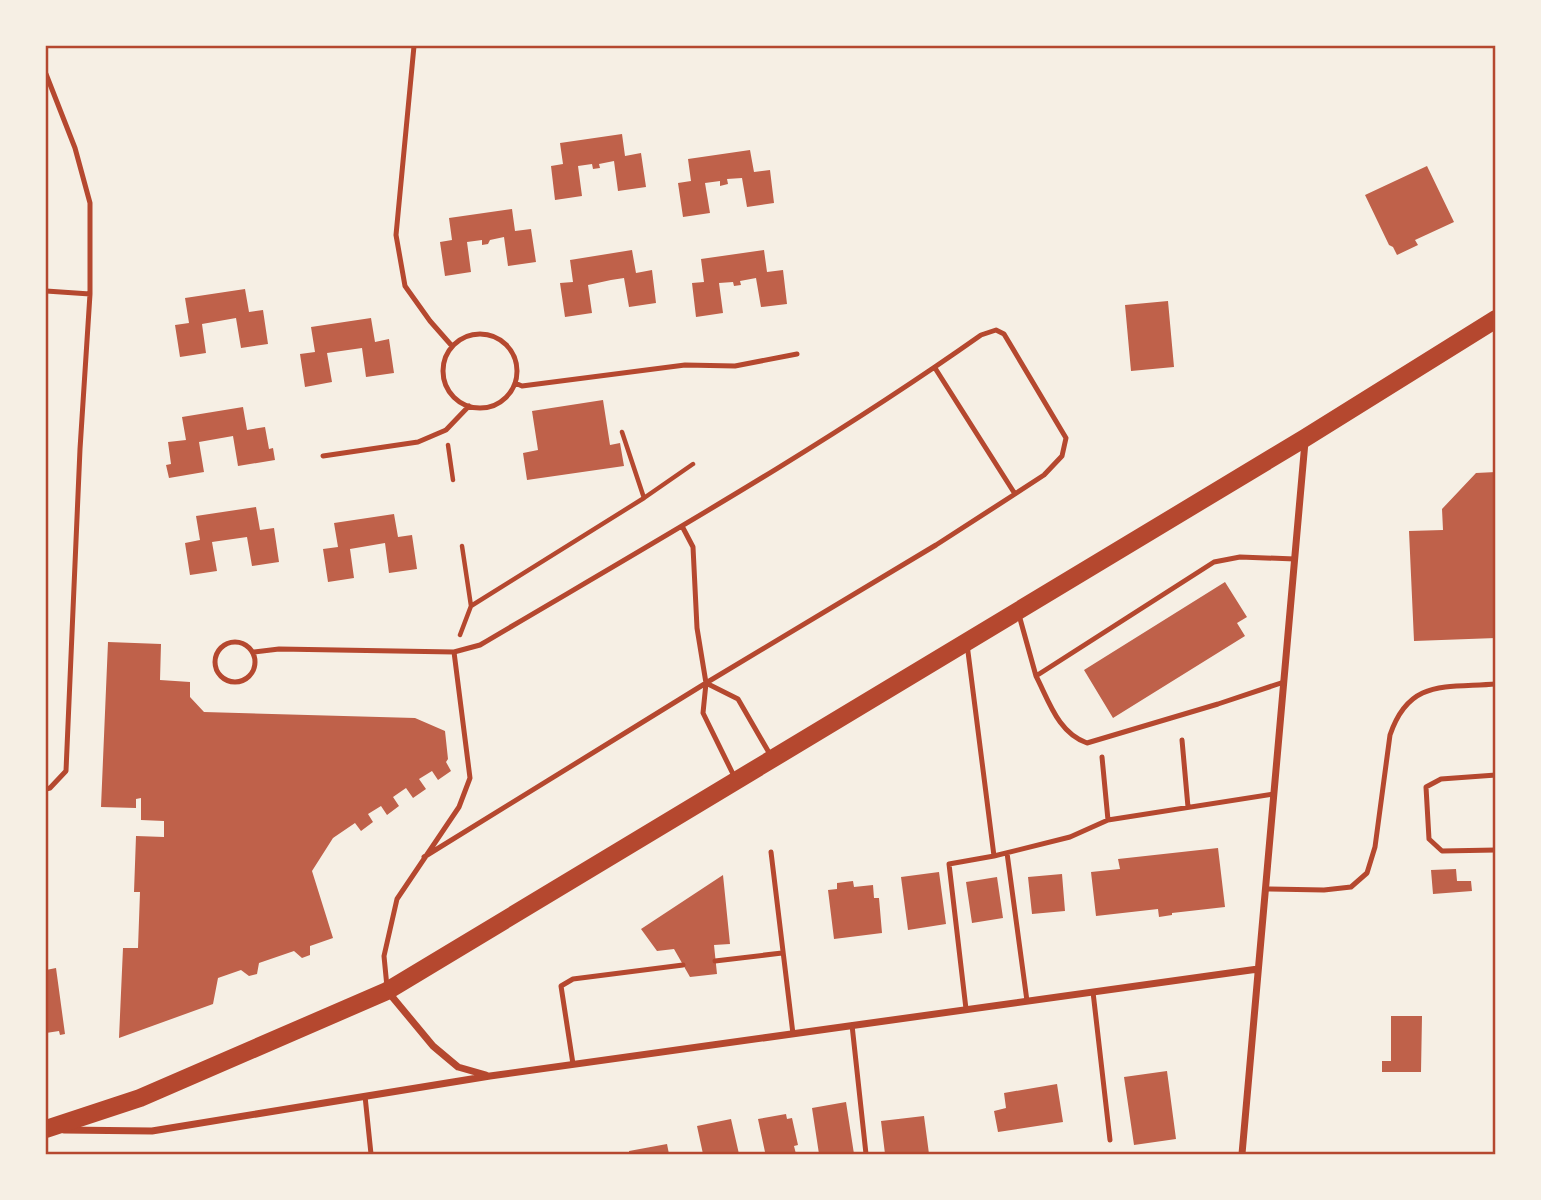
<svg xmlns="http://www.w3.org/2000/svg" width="1541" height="1200" viewBox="0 0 1541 1200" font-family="'Varela Round',sans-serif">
<rect width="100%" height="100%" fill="#f6efe4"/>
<!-- building -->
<path fill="#bf614a" d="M622,134L625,156L641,153L646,187L618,191L614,161L599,164L600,168L593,169L592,164L578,166L582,196L555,200L551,166L563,164L560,143Z
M750,150L754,172L770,170L774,203L747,207L742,178L727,179L728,184L720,186V181L705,183L710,213L683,217L678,183L691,181L688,159Z
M1427,166L1454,222L1415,240L1418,245L1397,255L1393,247L1389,245L1365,195Z
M512,209L515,231L531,229L536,262L508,266L504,237L490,240L488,244L482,245V240L467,242L471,272L445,276L440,242L452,240L449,218Z
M632,250L636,273L652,270L656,303L629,307L624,278L611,280L588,285L592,313L565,317L560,283L573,282L570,260Z
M764,250L767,272L783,270L787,304L761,307L756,278L740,281L741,285L734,286L733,282L719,283L723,313L696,317L692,283L704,282L701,259Z
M245,289L249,312L263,310L268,344L241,348L236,318L202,324L206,353L180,357L175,325L189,323L185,298Z
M1168,301L1174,367L1131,371L1125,305Z
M371,318L375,342L389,339L394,373L366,377L362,348L327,353L332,382L305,387L300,354L315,352L311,327Z
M603,400L610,445L620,443L624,466L527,480L523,453L538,450L532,411Z
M243,407L247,430L265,427L269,449L273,448L275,460L238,466L233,436L199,442L204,472L169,478L166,465L171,464L168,442L186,440L182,417Z
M1496,472V638L1414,641L1409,531L1443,530L1442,509L1476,473Z
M256,507L260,530L274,528L279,562L252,566L247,537L212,542L217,571L190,575L185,543L200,540L196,516Z
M394,514L398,537L412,535L417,569L389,573L385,543L350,549L354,578L328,582L323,549L338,547L334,523Z
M1225,582L1247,617L1237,623L1245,636L1113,718L1084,670Z
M108,642L161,644L160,680L190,682V697L204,712L415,718L445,731L448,759L446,762L451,771L438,780L432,771L419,779L426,789L413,798L406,788L393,797L399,806L387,815L381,806L368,814L373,822L361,831L355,823L333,838L312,871L333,938L310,946V955L302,958L294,951L259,963L257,974L249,976L241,970L218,978L213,1004L119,1038L123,948H138L140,892H134L136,836L164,837V821L141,820V798L136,799V808L101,807Z
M1218,848L1225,907L1172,913V915L1159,917L1158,909L1096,916L1091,872L1120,869L1118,859Z
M1456,869L1457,881H1471L1472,891L1433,894L1431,870Z
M939,872L946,924L908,930L901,877Z
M1062,874L1065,911L1032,914L1028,877Z
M723,875L730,944L714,945L717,974L690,977L674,949L657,951L641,929Z
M997,877L1003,918L972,923L966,882Z
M853,881L854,887L873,885L874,898H879L882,933L834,939L828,890L837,889V883Z
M56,968L65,1034L60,1035L59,1031L46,1033V970Z
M1391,1016H1422L1421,1072H1382V1061H1391Z
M1167,1071L1176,1139L1134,1145L1124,1077Z
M1057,1084L1063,1122L998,1132L994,1111L1006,1108L1004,1093Z
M846,1102L854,1154H819L812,1108Z
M786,1114L787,1119L792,1118L798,1145L794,1146L796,1154H760L765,1152L758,1119Z
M924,1116L929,1154H885L881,1121Z
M731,1119L739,1154H703L697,1126Z
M667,1144L669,1154H629V1151Z"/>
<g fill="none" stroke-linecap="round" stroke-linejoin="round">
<!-- path -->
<path stroke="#b5482f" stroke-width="4.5" d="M622,432L644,498
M448,445L453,480
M471,606L644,498L693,464
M460,635L471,606L462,546"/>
<!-- service -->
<path stroke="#b5482f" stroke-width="5" d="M414,46L396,235L405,286L430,321L452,346
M46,74L75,148L90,203V294L80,449L66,771L50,788L46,789
M46,291L90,294
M443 371a37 37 0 1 1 74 0a37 37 0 1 1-74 0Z
M935,368L1015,494
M515,383L522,386L685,365L735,366L797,354
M323,456L418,442L446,430L469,406
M682,526L693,547L697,628L706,683L703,713L735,778
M1019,615L1036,676
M215 662a20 20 0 1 1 40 0a20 20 0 1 1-40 0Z
M967,644L994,856L1070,837L1108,820L1274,794
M254,652L279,649L454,652
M1284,682L1218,704L1087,743C1058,733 1049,701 1036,676L1214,562L1240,557L1295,559
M706,683L738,699L771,756
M1182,740L1188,807
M1102,757L1108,820
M1496,775L1441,779L1426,787L1429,839L1442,851L1496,850
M771,852L793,1034
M1007,853L1027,1001
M1266,889L1324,890L1351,887L1367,873L1375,847L1390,735C1409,679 1444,688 1496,684
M715,961L782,953
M387,987L384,956L397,899L459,807L470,778L454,652L480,645C649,545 821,448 981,335L996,330L1004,334L1066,438L1062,456L1044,475L1015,494L936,545L706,683L424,857
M1093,992L1110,1140
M966,1009L949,864L994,856
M852,1025L866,1154
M573,1064L561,986L573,979L683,965
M365,1096L371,1154"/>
<!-- minor -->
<path stroke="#b5482f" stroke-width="7" d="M389,993L433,1046L458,1067L486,1075
M64,1130L152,1131L490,1076L1258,969
M1242,1154L1305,442"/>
<!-- primary -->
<path stroke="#b5482f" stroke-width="18" d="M46,1129L140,1098L387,991L1305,438L1496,319"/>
</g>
<!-- border -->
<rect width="1541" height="1200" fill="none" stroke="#f6efe4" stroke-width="94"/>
<rect x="47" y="47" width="1447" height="1106" fill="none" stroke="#b5482f" stroke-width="2.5"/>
</svg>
